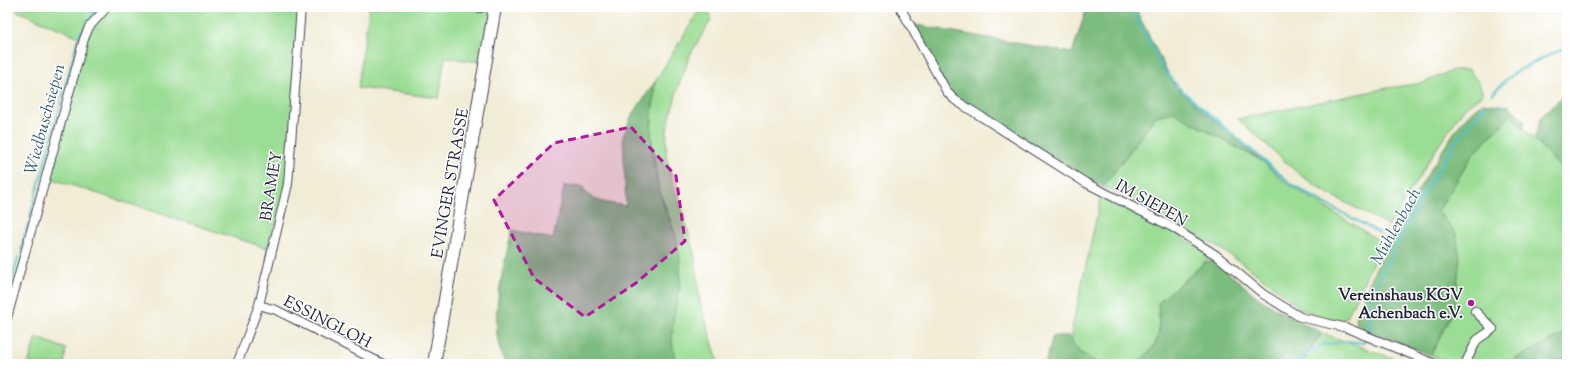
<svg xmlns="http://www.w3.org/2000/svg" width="1574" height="371" viewBox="0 0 1574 371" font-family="'Sorts Mill Goudy',serif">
<rect width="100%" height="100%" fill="#fff"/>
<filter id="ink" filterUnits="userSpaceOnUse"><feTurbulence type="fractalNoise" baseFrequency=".025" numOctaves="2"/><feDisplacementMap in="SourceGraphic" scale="8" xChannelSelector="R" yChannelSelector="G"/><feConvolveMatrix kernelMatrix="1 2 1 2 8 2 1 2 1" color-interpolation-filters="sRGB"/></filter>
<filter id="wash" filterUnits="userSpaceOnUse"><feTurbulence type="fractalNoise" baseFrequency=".012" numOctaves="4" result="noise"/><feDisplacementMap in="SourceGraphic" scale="16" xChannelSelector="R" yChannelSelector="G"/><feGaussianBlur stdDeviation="0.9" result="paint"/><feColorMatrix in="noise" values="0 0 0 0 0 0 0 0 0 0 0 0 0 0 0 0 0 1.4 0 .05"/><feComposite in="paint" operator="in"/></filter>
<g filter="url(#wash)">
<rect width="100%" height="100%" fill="#f1ecd5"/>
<!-- green -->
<path fill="#9bdd94" stroke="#5e8068" d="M16,7H301L288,184L273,250L46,177L84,39L17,11Z
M369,7H482L493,10L485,63L445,57L439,98L358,88Z
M701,7H707L711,20L691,53L678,87L667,129L666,154L671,179L684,216L695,257L700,303L719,364H677L672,350L671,324L680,288L676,235L658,187L651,131L655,82Z
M1453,70H1469L1479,83L1483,94L1465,107L1437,148L1389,226L1324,191L1299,174L1238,119L1388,88L1423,83Z
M1173,112L1262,161L1285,182L1380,241L1378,252L1347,317L1342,320H1333L1300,309L1286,296L1246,266L1216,246L1122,194L1103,187L1156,116Z
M1511,115L1567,174V332L1506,364H1455L1431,355L1454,309L1456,234L1438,211L1473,154Z
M1105,195L1175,232L1208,254L1209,258L1204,263L1158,303L1159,316L1158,341L1145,358L1135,364H1100L1079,352L1072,341V329L1101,196Z
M1322,333L1409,364H1302Z
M36,337L66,349L64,364H28Z"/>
<!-- forest -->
<path fill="#7cbc7e" stroke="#4f6f5c" d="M1087,7H1137L1138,14L1175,87L1262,161L1173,112L1156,116L1103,187L958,100L946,88L910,24L1072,53Z
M655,82C654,98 651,115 651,131C651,149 655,168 658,185C664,212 678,235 680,262C684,300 663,324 677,364H506C485,329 504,268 512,230L553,239L564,186L583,187C590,203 611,203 626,206L623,137L631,117Z
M1567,93V174L1534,139L1542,116Z
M1482,103L1510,106L1524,121V129L1511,115L1473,154L1438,211L1456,234L1460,259L1454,309L1431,355L1367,331L1357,324L1356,319C1373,264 1403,214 1433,166C1447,144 1460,118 1482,103Z
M1213,260L1260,299L1294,320L1321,332L1301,364H1135C1161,347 1161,332 1158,303L1204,263Z
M1567,332V359L1548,364H1506Z
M1053,336H1069L1079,352L1100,364H1045Z"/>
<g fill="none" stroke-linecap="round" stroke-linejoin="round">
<!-- stream -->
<path stroke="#50bfc6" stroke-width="2.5" d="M84,7L94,12
M1135,15L1161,66L1179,88L1290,183L1320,201L1380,233
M89,21L99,7
M1493,94C1510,70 1542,59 1567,47
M30,217L79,36L84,28
M21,250L28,224
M7,297L19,255
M1293,364L1322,345L1347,341L1363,343L1370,332L1368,304L1384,269L1420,200L1454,144L1486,105"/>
</g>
</g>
<g filter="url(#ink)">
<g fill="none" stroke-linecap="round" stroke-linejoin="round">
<defs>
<path id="minor" d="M475,7L480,8
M900,7L947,92L955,100L1086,183L1172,227L1216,255L1263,294L1300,317L1347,328L1435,364
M259,305L276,310L383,364
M7,318L84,39L89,27L107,7
M237,364L259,305L288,184L301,7
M1465,364L1477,340L1493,329L1475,311"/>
<path id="primary" d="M434,364L495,7"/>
</defs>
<!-- minor casing -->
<use href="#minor" stroke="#414052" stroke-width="10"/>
<!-- primary casing -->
<use href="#primary" stroke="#414052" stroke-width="14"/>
<!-- minor -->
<use href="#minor" stroke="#fff" stroke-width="8"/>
<!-- primary -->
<use href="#primary" stroke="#fff" stroke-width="12"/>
</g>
</g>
<!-- marked area -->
<path fill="#b5179e" fill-opacity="0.2" stroke="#b5179e" stroke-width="3" stroke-dasharray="8 5" stroke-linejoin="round" d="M631,127L676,176L685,241L636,283L585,317L534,278L494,200L554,143Z"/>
<!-- markers -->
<circle fill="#b5179e" stroke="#fff" stroke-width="1.5" cx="1471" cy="303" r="4"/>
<g text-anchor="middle" stroke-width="3" stroke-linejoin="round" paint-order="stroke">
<!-- street labels -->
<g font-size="16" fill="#22223b" stroke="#fff">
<text transform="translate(449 183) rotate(-80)" y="6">EVINGER STRASSE</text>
<text transform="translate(270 186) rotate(-81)" y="6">BRAMEY</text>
<text transform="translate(1152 202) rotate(29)" y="6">IM SIEPEN</text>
<text transform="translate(328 321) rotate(27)" y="6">ESSINGLOH</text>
</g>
<!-- poi labels -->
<g font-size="16" font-weight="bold" fill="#22223b" stroke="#fff" text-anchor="end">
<text x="1463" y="300">Vereinshaus KGV<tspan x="1463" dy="18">Achenbach e.V.</tspan></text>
</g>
<!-- water labels -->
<g font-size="17" font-style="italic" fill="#346173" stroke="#fff">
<text transform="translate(44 119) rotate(-75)" y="6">Wiedbuschsiepen</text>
<text transform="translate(1395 226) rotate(-61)" y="6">Mühlenbach</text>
</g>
</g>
<!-- margin -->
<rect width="1574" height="371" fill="none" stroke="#fff" stroke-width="24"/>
</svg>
